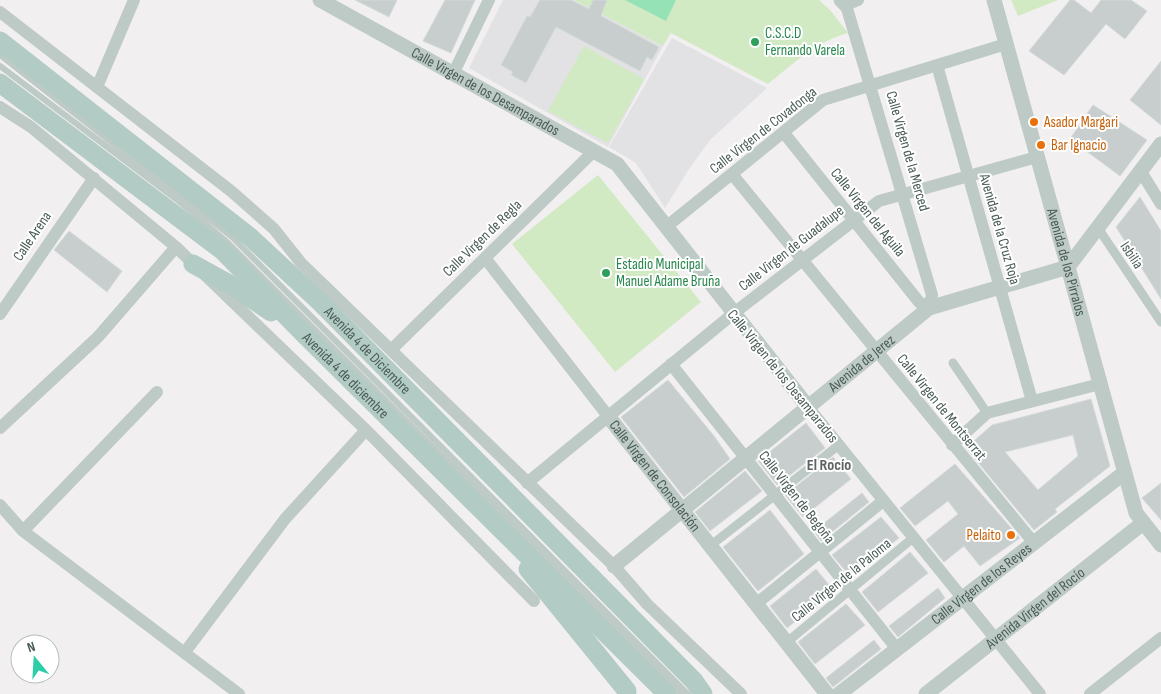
<svg xmlns="http://www.w3.org/2000/svg" width="1161" height="694" viewBox="0 0 1161 694" font-family="'Sofia Sans Condensed',sans-serif">
<rect width="100%" height="100%" fill="#f2eff1"/>
<!-- education -->
<path fill="#e2e1e3" d="M503,0H574L663,46L608,147L469,68Z
M672,38L767,88L710,140L689,169L665,208L636,163L609,147Z"/>
<!-- green -->
<path fill="#d2eac3" d="M574,0H819L830,10L848,33C817,41 793,64 768,84L671,33L663,46Z
M1011,0H1058L1018,16Z
M584,46L644,79L608,143L548,111Z
M598,175L701,302L615,372L512,244Z"/>
<!-- water -->
<path fill="#95e2b6" d="M625,0H676L666,21Z"/>
<!-- building -->
<path fill="#c7cecd" stroke="#d4dada" fill-rule="evenodd" d="M355,0H397L389,17Z
M445,0H475L451,53L423,41Z
M540,0H571L589,9L593,0H607L601,16L659,47L652,60L647,57L640,71L556,27L526,83L511,75L513,72L501,65L527,16L530,17Z
M1070,0H1074L1091,13L1101,0H1131L1147,11L1125,39L1106,24L1064,75L1029,51Z
M1161,61V125L1130,100Z
M1093,105L1147,140L1120,176L1070,139Z
M1140,197L1161,231V299L1116,227Z
M69,231L122,271L107,292L54,250Z
M668,380L714,436L730,459L684,497L621,417Z
M1091,399L1110,466L1055,509L1057,512L1034,530L966,448L992,425ZM1073,435L1078,456L1038,490L1005,452Z
M806,423L825,448L777,485L758,461Z
M833,457L851,479L803,517L785,495Z
M955,464L1020,538L980,566L964,546L944,562L926,540L958,514L948,501L915,526L900,508Z
M745,471L762,491L710,531L695,512Z
M1161,483V520L1142,498Z
M862,493L869,502L821,541L814,531Z
M770,510L804,554L758,591L723,547Z
M881,517L899,538L850,576L832,555Z
M910,552L928,573L878,612L862,592Z
M816,569L834,591L787,628L770,606Z
M938,588L945,598L898,637L889,626Z
M846,604L865,625L815,664L798,642Z
M874,640L881,649L833,687L826,678Z"/>
<g fill="none" stroke-linecap="round" stroke-linejoin="round">
<!-- service -->
<path stroke="#bdcac5" stroke-width="6" d="M0,55L232,237L688,694
M0,66L176,199L226,241L681,694"/>
<!-- pedestrian -->
<path stroke="#bdcac5" stroke-width="9" d="M1098,228L1161,322
M953,363L987,413
M710,546L839,445
M787,642L913,538"/>
<!-- minor -->
<path stroke="#bdcac5" stroke-width="12" d="M0,12L231,191L274,229L301,263L614,566L647,604L741,694
M937,65L1032,401
M454,72L489,0
M97,87L134,0
M0,107L31,127L176,247L366,430L534,601
M784,133L919,302L929,308L932,295L846,5L858,0
M1140,170L1161,204
M732,174L1034,543
M666,227L823,100L1006,44
M485,258L608,416
M0,314L94,178
M392,349L594,151
M671,364L897,649
M808,407L1040,694
M0,428L98,337L176,247
M952,445L987,413L1100,384
M527,483L734,313L879,201L1037,157
M0,505L23,531L157,392
M23,531L239,694
M756,604L883,501
M185,652L285,519L366,430
M1090,694L1161,638"/>
<!-- tertiary -->
<g stroke="#bdcac5" stroke-width="15">
<path id="s1" d="M320,0L617,164L808,407"/>
<path d="M841,0L846,5"/>
<path id="s2" d="M994,0L1136,513L1161,545"/>
<path id="s3" d="M608,416L827,694"/>
<path id="s4" d="M614,566L929,308L1068,267L1161,144"/>
<path id="s5" d="M839,694L1124,473"/>
<path id="s6" d="M926,694L1143,523"/>
</g>
<!-- primary -->
<g stroke="#b2cbc4" stroke-width="19">
<path id="s7" d="M0,41L250,237L320,302L694,681L703,694"/>
<path id="s8" d="M0,83L223,251L302,332L667,694"/>
<path d="M193,264L233,286L271,312"/>
<path d="M528,569L627,691"/>
</g>
</g>
<!-- markers -->
<g fill="#2e9e5b" stroke="#fff" stroke-width="2">
<circle cx="755" cy="42" r="5"/>
<circle cx="606" cy="273" r="5"/>
</g>
<g fill="#e8710a" stroke="#fff" stroke-width="2">
<circle cx="1034" cy="122" r="5"/>
<circle cx="1041" cy="145" r="5"/>
<circle cx="1011" cy="535" r="5"/>
</g>
<g text-anchor="middle" stroke-width="4" stroke-linejoin="round" paint-order="stroke">
<!-- leisure labels -->
<g font-size="15" fill="#27864d" stroke="#fff" text-anchor="start">
<text x="765" y="38">C.S.C.D<tspan x="765" dy="17">Fernando Varela</tspan></text>
<text x="616" y="269">Estadio Municipal<tspan x="616" dy="17">Manuel Adame Bruña</tspan></text>
</g>
<!-- street labels -->
<g font-size="15" fill="#495b55" stroke="#fff">
<text dy="5" stroke="none"><textPath href="#s1" startOffset="189">Calle Virgen de los Desamparados</textPath></text>
<text transform="translate(763 130) rotate(-38)" y="5">Calle Virgen de Covadonga</text>
<text transform="translate(908 151) rotate(74)" y="5">Calle Virgen de la Merced</text>
<text transform="translate(868 212) rotate(51)" y="5">Calle Virgen del Aguila</text>
<text transform="translate(1000 229) rotate(74)" y="5">Avenida de la Cruz Roja</text>
<text transform="translate(32 236) rotate(-56)" y="5">Calle Arena</text>
<text transform="translate(482 238) rotate(-44)" y="5">Calle Virgen de Regla</text>
<text transform="translate(791 248) rotate(-38)" y="5">Calle Virgen de Guadalupe</text>
<text transform="translate(1132 255) rotate(56)" y="5">Isbilia</text>
<text dy="5" stroke="none"><textPath href="#s2" startOffset="272">Avenida de los Pirralos</textPath></text>
<text dy="5" stroke="none"><textPath href="#s7" startOffset="481">Avenida 4 de Diciembre</textPath></text>
<text dy="5" stroke="none"><textPath href="#s4" startOffset="320">Avenida de Jerez</textPath></text>
<text dy="5" stroke="none"><textPath href="#s8" startOffset="454">Avenida 4 de diciembre</textPath></text>
<text transform="translate(783 376) rotate(51)" y="5">Calle Virgen de los Desamparados</text>
<text transform="translate(942 407) rotate(51)" y="5">Calle Virgen de Montserrat</text>
<text dy="5" stroke="none"><textPath href="#s3" startOffset="76">Calle Virgen de Consolación</textPath></text>
<text transform="translate(797 497) rotate(52)" y="5">Calle Virgen de Begoña</text>
<text transform="translate(841 580) rotate(-39)" y="5">Calle Virgen de la Paloma</text>
<text dy="5" stroke="none"><textPath href="#s5" startOffset="180">Calle Virgen de los Reyes</textPath></text>
<text dy="5" stroke="none"><textPath href="#s6" startOffset="139">Avenida Virgen del Rocío</textPath></text>
</g>
<!-- food labels -->
<g font-size="15" fill="#c56008" stroke="#fff" text-anchor="start">
<text x="1044" y="127">Asador Margari</text>
<text x="1051" y="150">Bar Ignacio</text>
<text x="1001" y="540" text-anchor="end">Pelaito</text>
</g>
<!-- neighbourhood labels -->
<g font-size="16" font-weight="bold" fill="#5d6362" stroke="#fff">
<text x="829" y="470">El Rocío</text>
</g>
</g>
<!-- north arrow -->
<g transform="translate(35 659) rotate(342)"><circle r="24" fill="#ffffff" stroke="#b6bdbb"/>
<path d="M0-4L9 19L0 12L-9 19Z" fill="#2ecdaa"/>
<text y="-8" font-size="14" font-weight="bold" text-anchor="middle" fill="#495b55">N</text>
</g>
</svg>
